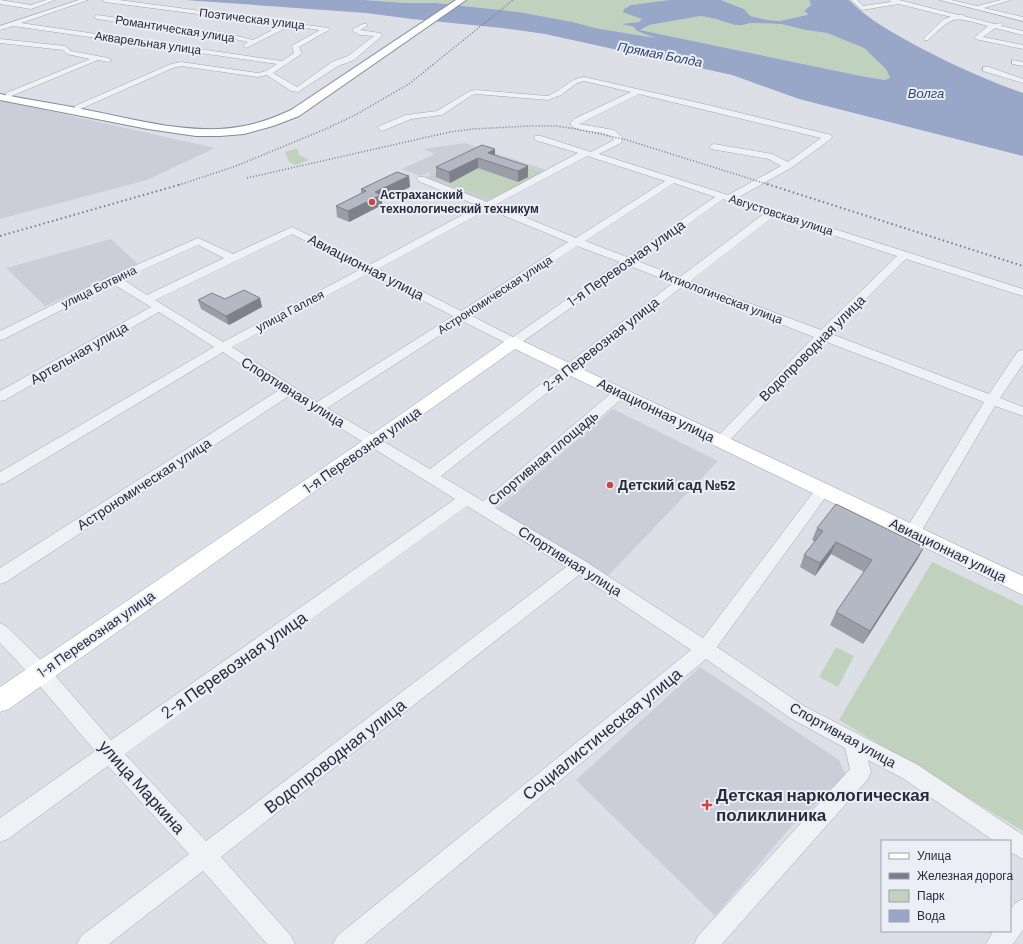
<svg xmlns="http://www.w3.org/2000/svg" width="1023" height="944" viewBox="0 0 1023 944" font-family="Barlow,sans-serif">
<rect width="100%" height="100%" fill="#dddfe7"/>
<!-- built -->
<path fill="#cbced9" d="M0,100L215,148L147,180L0,219Z
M465,143L546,170L489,202L425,178L431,174L428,173L421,176L401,169L435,154L423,149Z
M111,239L138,264L45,306L6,268Z
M613,409L718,461L607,577L497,509Z
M700,667L839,760L846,775L789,829L715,916L576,780Z"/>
<!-- green -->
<path fill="#c0d1be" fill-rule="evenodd" d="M364,0H809L811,5L804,11L808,14L807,15L780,21L767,20L750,16L744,9L722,0L636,4L626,7L625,13L643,19L640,22L621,24L634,27L637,31L655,38L595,28L568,21L492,9L436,3H405Z
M701,16L716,19L735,25H742L751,23L781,24L806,30L827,33L864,48L886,69L890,78L885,80L861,76L640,30L649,25Z
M296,149H298L299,155L309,160L296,165L289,162L285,152Z
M481,152L543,173L491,199L430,177ZM488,163L517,182L478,168Z
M932,562L1023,606V831L839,720Z
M836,647L854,656L838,687L819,677Z"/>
<!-- water -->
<path fill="#98a7c8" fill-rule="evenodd" d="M185,0H364L405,3H436L518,12L573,22L595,28L655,38L637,31L634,27L621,24L639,22L642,19L625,13L623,12L624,9L631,5L670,0H721L744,9L750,16L767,20L780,21L807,15L808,14L804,11L811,5L809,0H849C866,17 886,29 906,40C944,61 983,79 1023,93V156L799,99L732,75L545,34L502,28L412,19L366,13ZM701,16L716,19L735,25H742L751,23L781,24L806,30L827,33L864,48L886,69L890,78L885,80L861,76L640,30L649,25Z"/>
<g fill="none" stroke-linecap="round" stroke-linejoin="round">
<defs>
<path id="minor" d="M0,0L31,5L46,0H55L31,9L0,4Z
M79,0H88L21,23L282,61L294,53L292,46L293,45L320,30L290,26L246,48L243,46L248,42L225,37L97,19L94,17L97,15L225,33L253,40L282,25L105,2L102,0H119L329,28V30L299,47L302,54L300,55L273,73L297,87L332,62L348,56L374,36L360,35L353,31V29L363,24H367V26L360,30L380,33L383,35L354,60L338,66L298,92L291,91L267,75L258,77L181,66L173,68L78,110H75V106L171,64L181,62L258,73L266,71L277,64L13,26L0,30V26Z
M851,0H857L863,6L891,2L889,0H899L958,15H963L964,16L994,24L1002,23L1003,24L1001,26L1023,31V35L995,28L983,37L1023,45V49L975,39V37L988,26C952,17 956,14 928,40H924V38L944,19L951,17L899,4L862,10Z
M940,0H951L977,6L1001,0H1011L984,8L1023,17V21Z
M0,39L65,46L71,51L108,58L112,60L108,62L98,60L9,97H6V93L90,59L67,54L63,50L0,43Z
M1012,60L1023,62V66L1012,64Z
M983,67H989L1023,79V83L983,71Z
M584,77L708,105L831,135L832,137L831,139L791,168L737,198L1023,289V296L906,259L831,334L989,394L1018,351L1023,350V364L1000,398L1023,407V416L995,406L918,537L912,539L906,537L904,533L906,529L984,402L824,341L726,444L721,446L716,444L714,441L716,438L814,337L683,286L441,476L483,501L615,390L620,389L625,390L627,393L625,396L495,508L585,561L703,638L818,486L823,485L828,486L831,490L828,494L717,647L804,706L918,765L1023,835V859L1010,852V841H994L904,779L868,760L871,772L868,779L722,944H694L698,936L850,769L845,748L790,718L706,659L364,944H333L337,936L691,650L579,575L221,857L291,936L295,944H267L203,871L109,944H77L81,936L189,854L108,766L8,839L0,842V818L95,751L33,678L0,643V623L6,626L47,666L111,740L455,499L289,396L6,582L0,584V568L279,390L223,352L5,483L0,484V472L214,347L159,312L5,400L0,401V391L151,307L113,284L4,339L0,340V331L109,277L198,238L233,254L292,227L369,265L479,206L418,181L416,179L418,177H424L487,202L578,153L535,140L534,138L535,136H541L591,152L614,140C605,126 581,137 570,124L574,119L631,92L584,81L577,83L561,95L548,100L476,94L472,95L442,115L411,119L382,131L378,128L379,126L406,115L437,111L470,91L476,90L548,96C561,91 569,79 584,77ZM639,94L821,138L788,162L772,154L714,144L711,145L710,147L711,149L769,159L781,166L728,195L599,154L621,143L623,138L614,130L579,124ZM587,156L665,181L576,238L495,205ZM674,183L715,197L627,257L585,241ZM723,199L765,213L680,277L637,261ZM488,209L568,242L461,311L378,269ZM774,216L897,256L821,330L690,281ZM292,234L361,269L223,342L155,300ZM198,245L224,258L147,295L122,279ZM577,246L620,262L513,337L470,315ZM630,266L673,283L430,469L327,408L462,321L510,345H518ZM369,273L453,316L317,402L232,347ZM467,506L566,567L206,841L125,754Z
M1023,899V930L1013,944H986L993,931H1010C1010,915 1006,906 1023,899Z"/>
<path id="major" d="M514,337L1023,576V595L515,349L9,709L0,712V687L367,438L508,339Z"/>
<path id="highway" d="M456,0H466L299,116L273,126L244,134L220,136H196L148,129L0,100V94C29,100 58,104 87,110C138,120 193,136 244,126C261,123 276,117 291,110Z"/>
</defs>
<!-- minor casing -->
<use href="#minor" stroke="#a3a5b1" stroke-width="1"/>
<!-- major casing -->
<use href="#major" stroke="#9ca2b3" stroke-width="1"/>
<!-- highway casing -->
<use href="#highway" stroke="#858a9e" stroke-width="2"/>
<!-- minor -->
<use href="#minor" fill="#f0f1f5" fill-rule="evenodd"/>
<!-- major -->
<use href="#major" fill="#fff" fill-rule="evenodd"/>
<!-- highway -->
<use href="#highway" fill="#fff" fill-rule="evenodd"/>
<!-- rail-far1 -->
<path stroke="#777c91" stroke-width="1.5" stroke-dasharray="1 2" stroke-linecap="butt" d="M247,178L450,132L473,129L530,126H556L577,129L627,140L770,185
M179,185L236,166L328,128L357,114L409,84L513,0"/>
<!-- rail -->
<path stroke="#777c91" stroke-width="2" stroke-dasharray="1.5 3" stroke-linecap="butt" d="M767,184L1023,266
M0,236L182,184"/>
</g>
<!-- wall -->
<path fill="#9b9ea9" d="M495,149V155L528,177L518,182L478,168L450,183L436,177V167Z
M409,176L410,187L382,200V205L349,222L337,217L336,206L361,193V189Z
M260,298L262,307L229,325L201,309L198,300Z
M817,528L924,547L917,560L863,644L830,625L836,612L864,572L831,554L815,576L800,567L804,555L815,542L812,540Z"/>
<!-- shaded-wall -->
<path fill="#7e8189" d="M495,149V159L488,153Z
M478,158V168L450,183L449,172Z
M528,166V177L518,182V171Z
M409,176L410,187L382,200V205L349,222L348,211L375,192Z
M260,298L262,307L229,325L226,316Z
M836,542L831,554L815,576L820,563Z
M924,547L917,560L863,644L870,631Z"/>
<!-- building -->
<path fill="#b4b8c4" stroke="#7e8189" d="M482,145L495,149L488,153L528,166L518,171L478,158L449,172L436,167Z
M397,172L409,176L375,192L381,195L348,211L336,206L366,191L361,189Z
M244,290L260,298L226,316L198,300L212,293L225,299Z
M836,504L924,547L870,631L836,612L872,560L836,542L820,563L804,555L823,531L817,528Z"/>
<!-- markers -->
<g fill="#ce4441" stroke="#eceef5" stroke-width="1.5">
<circle cx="372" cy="202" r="4"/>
<circle cx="610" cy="485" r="4"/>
<path d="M705 799h4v4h4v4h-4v4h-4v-4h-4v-4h4z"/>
</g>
<g text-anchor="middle" stroke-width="4" stroke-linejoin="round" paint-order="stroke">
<!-- far-street labels -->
<g font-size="12" fill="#272b3e" stroke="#eceef5">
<text transform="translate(252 19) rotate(7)" y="4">Поэтическая улица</text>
<text transform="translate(175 29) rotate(9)" y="4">Романтическая улица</text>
<text transform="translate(148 43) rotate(8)" y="4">Акварельная улица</text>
<text transform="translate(781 215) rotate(18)" y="4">Августовская улица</text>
<text transform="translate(99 287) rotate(-26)" y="4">улица Ботвина</text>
<text transform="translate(495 295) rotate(-33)" y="4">Астрономическая улица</text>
<text transform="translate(721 297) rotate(21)" y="4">Ихтиологическая улица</text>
<text transform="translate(290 311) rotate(-28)" y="4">улица Галлея</text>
</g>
<!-- far-poi labels -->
<g font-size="12" font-weight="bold" fill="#272b3e" stroke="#eceef5" text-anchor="start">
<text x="380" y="199">Астраханский<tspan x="380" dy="14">технологический техникум</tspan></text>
</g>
<!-- far-water labels -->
<g font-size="13" font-style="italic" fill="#314371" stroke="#eceef5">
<text transform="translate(660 54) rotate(11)" y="5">Прямая Болда</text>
<text x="926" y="98">Волга</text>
</g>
<!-- street labels -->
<g font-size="14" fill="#272b3e" stroke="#eceef5">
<text transform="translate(626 263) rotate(-35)" y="5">1-я Перевозная улица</text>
<text transform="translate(366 267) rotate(27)" y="5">Авиационная улица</text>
<text transform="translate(601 344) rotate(-38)" y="5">2-я Перевозная улица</text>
<text transform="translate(812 348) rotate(-45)" y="5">Водопроводная улица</text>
<text transform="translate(79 353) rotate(-30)" y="5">Артельная улица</text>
<text transform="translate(293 392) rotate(32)" y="5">Спортивная улица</text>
<text transform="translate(656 410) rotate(26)" y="5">Авиационная улица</text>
<text transform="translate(362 450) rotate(-35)" y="5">1-я Перевозная улица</text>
<text transform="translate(543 458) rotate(-40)" y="5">Спортивная площадь</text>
<text transform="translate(144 484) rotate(-33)" y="5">Астрономическая улица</text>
<text transform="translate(948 550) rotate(26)" y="5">Авиационная улица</text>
<text transform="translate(570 561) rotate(32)" y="5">Спортивная улица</text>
<text transform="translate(96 634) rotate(-35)" y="5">1-я Перевозная улица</text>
<text transform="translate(843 735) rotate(29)" y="5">Спортивная улица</text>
</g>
<!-- poi labels -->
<g font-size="14" font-weight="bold" fill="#272b3e" stroke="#eceef5" text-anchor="start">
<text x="618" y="490">Детский сад №52</text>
</g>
<!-- near-street labels -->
<g font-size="17" fill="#272b3e" stroke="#eceef5">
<text transform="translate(234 665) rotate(-35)" y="6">2-я Перевозная улица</text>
<text transform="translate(602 734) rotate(-39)" y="6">Социалистическая улица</text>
<text transform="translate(335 756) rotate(-38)" y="6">Водопроводная улица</text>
<text transform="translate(142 787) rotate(48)" y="6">улица Маркина</text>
</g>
<!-- near-poi labels -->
<g font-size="17" font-weight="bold" fill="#272b3e" stroke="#eceef5" text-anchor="start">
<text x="716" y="801">Детская наркологическая<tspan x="716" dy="20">поликлиника</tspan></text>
</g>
</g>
<!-- legend -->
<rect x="881" y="840" width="130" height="92" fill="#eceef5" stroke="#9da0ac"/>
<rect x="889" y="853" width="20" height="6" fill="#ffffff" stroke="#9da0ac"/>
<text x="917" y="860" font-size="12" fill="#272b3e">Улица</text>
<rect x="889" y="873" width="20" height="6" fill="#777c91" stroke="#9da0ac"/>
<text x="917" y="880" font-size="12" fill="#272b3e">Железная дорога</text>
<rect x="889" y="890" width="20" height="12" fill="#c0d1be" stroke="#9da0ac"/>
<text x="917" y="900" font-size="12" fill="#272b3e">Парк</text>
<rect x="889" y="910" width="20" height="12" fill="#98a7c8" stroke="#9da0ac"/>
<text x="917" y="920" font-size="12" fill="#272b3e">Вода</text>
</svg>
